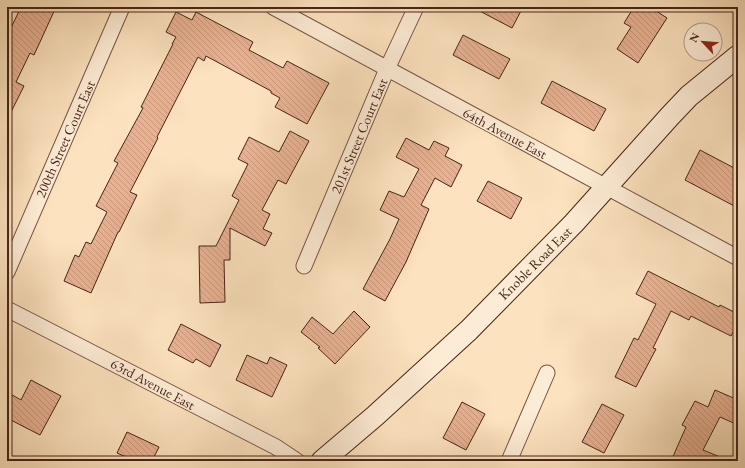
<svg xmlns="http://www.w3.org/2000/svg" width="745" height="468" viewBox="0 0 745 468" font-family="'EB Garamond',serif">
<defs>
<pattern id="building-back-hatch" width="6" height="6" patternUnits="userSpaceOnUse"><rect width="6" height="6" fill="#e8b191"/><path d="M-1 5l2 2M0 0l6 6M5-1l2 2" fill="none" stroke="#c8987c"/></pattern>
</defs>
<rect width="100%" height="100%" fill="#fce2be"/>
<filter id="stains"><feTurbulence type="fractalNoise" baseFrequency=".005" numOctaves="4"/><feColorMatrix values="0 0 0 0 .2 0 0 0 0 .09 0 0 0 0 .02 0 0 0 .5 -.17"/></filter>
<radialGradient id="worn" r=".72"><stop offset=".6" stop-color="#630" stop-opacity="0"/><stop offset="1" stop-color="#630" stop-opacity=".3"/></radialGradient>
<!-- building -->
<path fill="url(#building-back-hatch)" stroke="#462418" d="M21,7H56L34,55L30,53L16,82L24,86L7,120V36Z
M472,7H523L512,28Z
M634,7H650L667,18L638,63L617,49L631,27L624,23Z
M176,12L192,20L196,12L253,42L249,50L283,68L287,61L329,83L307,124L275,107L280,98L271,93V91L206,56L204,61L198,57L157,137L158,138L130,192L137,195L119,232H118L91,293L64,281L75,255L79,257L86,242L91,244L107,212L96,206L118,163L114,161L143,108L141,107L173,44H172L176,37L166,32Z
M463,35L510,59L499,79L453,55Z
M552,81L606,109L594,131L541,103Z
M290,131L309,141L286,184L278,180L262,210L270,214L263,229L272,233L265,246L230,228V260H224L225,302L200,303L199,246H216L239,200L232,196L248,164L238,159L249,137L279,152Z
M406,138L429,150L434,141L449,148L445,156L462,165L451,187L435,178L421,205L429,209L406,262L385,301L363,289L390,239L399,219L380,210L389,191L404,197L419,169L396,157Z
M700,150L738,170V208L685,180Z
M488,181L522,198L511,219L477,201Z
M648,271L719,307L720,305L738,314V323L731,336L691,316L689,320L671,311L653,348L656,349L636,387L615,377L634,338L638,340L656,304L636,294Z
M354,311L370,327L335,364L318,348L320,347L301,332L312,317L333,334Z
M181,324L221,345L210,367L196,359L193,363L168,350Z
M247,355L267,364L270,357L287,365L272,397L236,380Z
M31,380L61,396L40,435L7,418V392L21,400Z
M715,390L738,400V425L720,417L703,450L730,461H671L686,427L682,425L695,401L708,407Z
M462,402L485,414L466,450L443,438Z
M602,404L624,415L604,453L582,442Z
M127,432L159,447L152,461H124L126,457L117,453Z"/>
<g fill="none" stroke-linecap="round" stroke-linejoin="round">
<defs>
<path id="lane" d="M732,255L738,245"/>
<path id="street" d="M273,7L738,258
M304,266L387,69L416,7
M7,272L122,7
M7,309L276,447L297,461
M509,461L547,373"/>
<path id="secondary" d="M322,461L375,416L469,330L574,223L670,116L689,96L738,56"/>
</defs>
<!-- lane casing -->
<use href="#lane" stroke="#745442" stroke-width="9"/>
<!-- street casing -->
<use href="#street" stroke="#745442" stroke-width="17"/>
<!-- secondary casing -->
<use href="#secondary" stroke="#462418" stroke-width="23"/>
<!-- lane -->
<use href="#lane" stroke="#fdecd5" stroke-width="7"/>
<!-- street -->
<use href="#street" stroke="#fdecd5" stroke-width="15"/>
<!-- secondary -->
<use href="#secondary" stroke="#fdecd5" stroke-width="21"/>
</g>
<g text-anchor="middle" stroke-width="3" stroke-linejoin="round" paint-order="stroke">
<!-- street labels -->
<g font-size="14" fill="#462418" stroke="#fdecd5">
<text transform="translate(505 133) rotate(28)" y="5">64th Avenue East</text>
<text transform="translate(359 136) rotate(-67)" y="5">201st Street Court East</text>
<text transform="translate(65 139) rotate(-66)" y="5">200th Street Court East</text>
<text transform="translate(535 263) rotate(-45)" y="5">Knoble Road East</text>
<text transform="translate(153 384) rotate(28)" y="5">63rd Avenue East</text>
</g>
</g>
<!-- margin -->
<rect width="745" height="468" fill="none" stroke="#fce2be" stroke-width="24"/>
<rect x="8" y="8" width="729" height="452" fill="none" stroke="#462418" stroke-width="2"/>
<rect x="12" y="12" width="721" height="444" fill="none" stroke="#462418"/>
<!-- north arrow -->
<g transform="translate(703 42) rotate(296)"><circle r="19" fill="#fdecd5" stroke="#b49c89"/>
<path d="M0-3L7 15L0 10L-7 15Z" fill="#8f2418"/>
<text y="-6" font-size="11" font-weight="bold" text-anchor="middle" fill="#462418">N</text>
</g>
<rect width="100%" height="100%" filter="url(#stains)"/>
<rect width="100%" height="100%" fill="url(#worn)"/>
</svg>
